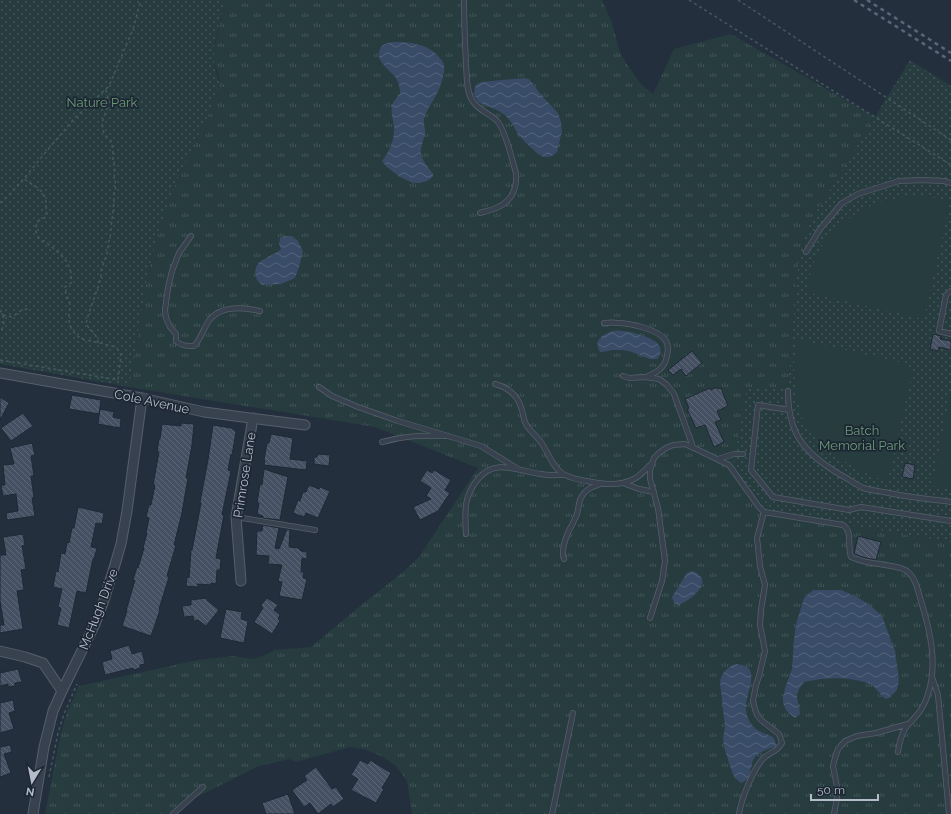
<svg xmlns="http://www.w3.org/2000/svg" width="951" height="814" viewBox="0 0 951 814" font-family="Raleway,sans-serif">
<defs>
<pattern id="grass-tufts" width="24" height="20" patternUnits="userSpaceOnUse"><rect width="24" height="20" fill="#263c3f"/><path d="M3 7l-1-3M5 7V3M7 7l1-3M15 17l-1-3M17 17v-4M19 17l1-3" fill="none" stroke="#435659"/></pattern>
<pattern id="park-dots" width="8" height="8" patternUnits="userSpaceOnUse"><rect width="8" height="8" fill="#263c3f"/><path d="M2 2h.1M6 6h.1" fill="none" stroke="#435659" stroke-width="1.8" stroke-linecap="round"/></pattern>
<pattern id="water-waves" width="16" height="10" patternUnits="userSpaceOnUse"><rect width="16" height="10" fill="#394c67"/><path d="M0 5q4-4 8 0t8 0" fill="none" stroke="#53647b"/></pattern>
<pattern id="building-back-hatch" width="6" height="6" patternUnits="userSpaceOnUse"><rect width="6" height="6" fill="#455162"/><path d="M-1 5l2 2M0 0l6 6M5-1l2 2" fill="none" stroke="#5d6877"/></pattern>
</defs>
<rect width="100%" height="100%" fill="#242f3e"/>
<!-- grass -->
<path fill="url(#grass-tufts)" d="M225,0H602L612,23L620,52L626,63L641,84L653,94L674,49L731,34L875,117L809,224L799,254L788,387L765,511L951,542V814H412L407,781L396,766L383,757L367,750L350,747L296,762L289,759L259,766L193,799L174,814H45L61,733L67,712L79,686L198,660L233,656L252,659L263,656L275,650L311,647L354,611L403,572L419,557L478,468L375,427L129,387L148,273L159,229L178,178L206,120L220,84L219,76L212,58Z"/>
<!-- park -->
<path fill="url(#park-dots)" d="M0,0H225L214,46V65L220,84L206,120L178,178L159,229L148,273L129,387L0,364Z
M910,60L951,86V542L765,511L733,469L747,389L788,387L799,254L809,224Z"/>
<!-- pitch -->
<path fill="#263c3f" d="M918,196L943,199L950,202L925,314L919,318L806,292C809,279 812,265 818,253C829,231 860,207 884,201C896,198 907,197 918,196Z
M797,339L907,364L913,370L888,480L877,478L856,469L822,445L814,437L808,428L802,418L795,389L794,364L796,346Z
M951,389V489L932,486Z"/>
<!-- water -->
<path fill="url(#water-waves)" d="M394,42C411,42 428,44 439,57C441,59 443,62 444,65C445,72 442,82 439,89C435,99 427,108 424,119C423,124 426,129 425,134C423,141 420,149 421,155C423,162 429,168 433,174V176C430,181 422,183 416,183C407,183 386,168 382,161C390,151 395,139 394,126C393,118 389,109 394,101C396,99 398,96 400,94C400,88 399,83 396,78C390,70 374,61 380,49C383,43 388,43 394,42Z
M524,78L529,79L542,96L558,113L561,122L562,131L557,152L552,156L547,157L542,156L538,154L526,143L518,134L511,122L505,115L497,110L478,102L474,94L475,87L477,84L482,82Z
M286,236H292L298,241L303,251L299,267L295,278L281,284L262,285L257,280L255,273C255,271 256,266 258,264C262,258 275,255 281,249L279,244L280,238Z
M612,331C615,331 618,330 621,331C630,331 651,337 657,343C661,346 661,351 660,355L657,359H650L629,351L621,350H613L602,352H600C593,340 602,335 612,331Z
M692,571L697,573L702,578C702,581 703,583 702,585C699,593 686,602 679,605L674,603L672,597L687,573Z
M813,590H841L857,597L871,606L882,616L895,651L899,680L897,690L889,698L886,699C880,695 877,689 872,685C870,683 866,683 864,682C844,676 823,678 804,682C792,697 799,698 800,714L795,718L791,715L786,710L783,703V698L785,688L792,669L794,639L796,624L804,598Z
M736,664C765,666 744,693 746,710C747,719 752,728 761,732C769,736 775,735 776,745L774,747C768,749 761,751 756,756C748,764 754,779 741,783L735,778L732,772L724,747L723,738L725,728L724,718L720,682C721,674 728,666 736,664Z"/>
<!-- building -->
<path fill="url(#building-back-hatch)" stroke="#1f2835" d="M933,334L941,336L940,339L951,341V350L939,347L938,351L930,349Z
M692,351L702,363L686,376L681,369L673,375L668,370Z
M717,387L718,389L721,388L728,406L717,411L721,420L715,422L724,442L714,447L705,425L696,428L687,409L689,408L685,399L710,388L711,390Z
M72,395L101,400L99,414L69,409Z
M0,397L9,403L0,420Z
M100,409L114,412L113,417L121,419L120,428L98,424Z
M23,413L33,426L11,441L1,428Z
M181,423L194,424L192,445L186,478H188L182,513L174,545H176L167,576L169,577L159,609L160,610L151,636L122,626L127,611H126L135,580H133L137,567L138,568L144,548H143L147,533H146L149,518L146,517L149,505H151L155,485H153L159,452H157L159,439H160L162,424L181,426Z
M213,425L231,428L236,432L232,455L231,454L228,470L231,471L222,515H224L216,558L221,559L220,570H217L216,584L211,583V585L197,584L199,587L186,586L187,577L189,578L191,550H192L201,503L200,502L208,460Z
M271,434L293,438L290,459L307,461L306,470L264,465L265,461L264,460L267,443H269Z
M32,443L35,455L31,456L34,476H31L34,498H32L35,516L7,520L6,513L18,511L16,494L3,496L1,485H5L3,465L14,464L10,448Z
M318,454L330,455L329,466L314,464V457H317Z
M905,463L915,465L913,479L902,477Z
M264,469L288,477L280,520L263,518V516L257,514L259,503H257L260,484L262,485Z
M427,470L432,473L434,470L451,480L445,490L450,493L438,511L420,520L413,507L431,499L426,496L431,488L420,481Z
M309,485L319,489L320,487L330,491L318,518L306,513L304,517L293,513L298,500L300,501L303,492H306Z
M78,507L104,513L102,524L96,523L91,547L97,548L94,559H93L86,593L77,591L69,628L57,625L61,608L58,607L62,589L53,587L56,571L58,572L61,553L65,554L67,542L69,543L72,528H74Z
M263,525L279,528L275,548L279,549L287,529L290,530L289,547L298,548L301,551L307,552V559L302,558L301,572H304L303,578L307,579L302,600L279,596L282,582L278,581L282,565L268,564L269,556L256,555L257,531H262Z
M23,534L25,545L22,546L26,569L21,570L24,590L17,591L23,629L0,633V625H4L0,601V555H6L3,537Z
M858,536L881,542L876,560L866,558L854,554Z
M206,598L208,601L219,610L206,626L198,620L194,621L193,616L184,617L182,606L191,605V600Z
M267,598L278,605L274,610L280,615L278,619L280,621L272,634L254,622L263,608L261,605Z
M226,609L242,612L241,619L248,621L244,643L220,638Z
M129,645L132,654L142,651L145,664L140,665V668L134,670L133,668L105,675L102,662L112,659L110,651Z
M18,669L22,682L15,683V686L8,687V684L0,686V673Z
M13,700L15,711L9,713L14,729L0,733V703Z
M10,745L12,752L4,754L11,773L0,777V746L1,747Z
M360,760L368,764L370,760L391,773L382,788L384,789L376,803L351,790L358,779L351,775Z
M316,767L332,789L336,787L344,799L333,807L331,804L318,814L310,803L304,807L292,790L307,780L304,776Z
M288,794L295,814H266L262,803Z"/>
<g fill="none" stroke-linecap="round" stroke-linejoin="round">
<defs>
<path id="lane" d="M464,0C464,22 465,43 466,64C467,76 466,90 472,100C478,111 490,113 498,122C506,132 512,160 516,173C517,186 513,198 502,205C496,209 487,211 480,213
M191,236L179,253L172,271L168,288L165,310L166,318L170,327L176,334V341C182,346 186,346 194,346C201,339 203,330 208,322C219,305 243,307 260,311
M806,252L820,229L842,203L858,194L899,181L922,180L944,181L951,183
M951,291L946,295L939,331L951,334V333
M604,323C608,323 613,322 617,323C629,323 659,329 666,341C669,346 668,351 667,356C665,368 656,373 646,377
M623,376L629,378L646,377L659,379L667,385L674,394L693,447
M495,384C507,387 517,395 521,407C523,412 523,417 525,422C528,430 535,434 540,441C548,451 552,467 563,474C573,480 587,481 598,483C610,485 624,484 634,479C640,476 645,470 650,465
M319,387L332,396L358,407L398,421L481,446L518,469
M788,391C788,433 803,452 839,474C847,478 855,484 863,488C870,490 878,491 884,492C906,497 928,499 951,502
M789,410L758,405L751,470L773,497L849,510L861,507L951,521
M382,442C404,436 421,435 444,436
M718,459L734,454H743
M623,483L639,489L654,492
M236,517L315,530
M466,534C465,512 463,497 478,479C495,458 518,471 541,474C549,476 557,475 565,475
M564,559C560,549 568,531 573,523C574,520 576,517 577,514C579,508 578,502 582,496C586,489 592,487 600,484
M650,618L662,581L665,561L658,508L650,479V470L654,458L659,453L666,448L673,445L685,444L696,449L729,465L759,507L764,512L843,525C853,531 847,546 851,557C860,561 870,563 880,564C889,566 900,566 907,571C916,578 918,591 921,601C930,630 938,664 928,694C926,701 922,709 917,715C913,720 908,724 905,729C901,736 899,744 898,752
M932,677L938,695L949,814
M173,814L203,787
M552,814L573,713
M739,814C741,800 754,766 765,757C772,751 777,752 782,743L779,734L761,720L757,715L755,709L753,701L756,685L759,676L765,651L760,625L761,610L765,585L760,566L757,538L764,512
M834,814L837,798V787L833,766L835,758L838,749L845,741L857,736L876,733L908,724"/>
<path id="street" d="M0,373L142,398L204,412L305,425
M241,581L236,517L253,418
M0,651L25,657L43,663L62,691
M33,814L44,747L53,711L62,691L95,624L104,600L114,568L121,544L127,511L142,398"/>
</defs>
<!-- lane casing -->
<use href="#lane" stroke="#565f6c" stroke-width="6"/>
<!-- street casing -->
<use href="#street" stroke="#565f6c" stroke-width="11"/>
<!-- path -->
<path stroke="#44595c" stroke-width="1.5" stroke-dasharray="3 3" stroke-linecap="butt" d="M689,0L951,165
M738,0L951,140
M0,203L8,196L27,175L50,147L74,119L109,86L133,29L141,0
M0,310C4,315 6,327 0,331
M3,315L12,317L22,310L28,309
M98,343C98,335 90,330 86,324L87,319L101,278V271L108,250V243L110,239L114,201V194L116,185L114,178L115,168L113,160V151L112,145L111,141L104,134L102,123L109,102L106,90
M0,360L118,380L121,355L117,348L112,346L82,339C73,334 68,325 69,315C69,312 70,309 70,306C69,299 65,295 65,287L71,283C74,265 61,254 48,244C46,242 43,241 40,239C35,234 35,227 38,221L46,217L47,214C45,209 47,203 45,198C43,189 31,184 24,179
M49,777L58,733L64,714L77,684"/>
<!-- lane -->
<use href="#lane" stroke="#38414e" stroke-width="4.5"/>
<!-- street -->
<use href="#street" stroke="#38414e" stroke-width="9"/>
<!-- rail -->
<path stroke="#5a6575" stroke-width="2.5" stroke-dasharray="4 4" stroke-linecap="butt" d="M854,0L951,61
M867,0L951,53"/>
</g>
<g text-anchor="middle" stroke-width="3.5" stroke-linejoin="round" paint-order="stroke">
<!-- park labels -->
<g font-size="13" fill="#6b9a76" stroke="#1d2633">
<text x="102" y="107">Nature Park</text>
<text x="862" y="435">Batch<tspan x="862" dy="15">Memorial Park</tspan></text>
</g>
<!-- street labels -->
<g font-size="13" fill="#b4bcc9" stroke="#1d2633">
<text transform="translate(152 401) rotate(12)" y="5">Cole Avenue</text>
<text transform="translate(244 475) rotate(-81)" y="5">Primrose Lane</text>
<text transform="translate(98 609) rotate(-69)" y="5">McHugh Drive</text>
</g>
</g>
<!-- north arrow -->
<g transform="translate(32 782) rotate(190)" stroke="#1d2633" stroke-width="3" paint-order="stroke">
<path d="M0-3L7 15L0 10L-7 15Z" fill="#b4bcc9"/>
<text y="-6" font-size="11" font-weight="bold" text-anchor="middle" fill="#b4bcc9">N</text>
</g>
<!-- scale -->
<path d="M811 794v6h67v-6" fill="none" stroke="#b4bcc9" stroke-width="2"/>
<text x="817" y="794" font-size="12" fill="#b4bcc9" stroke="#1d2633" stroke-width="3" paint-order="stroke">50 m</text>
</svg>
